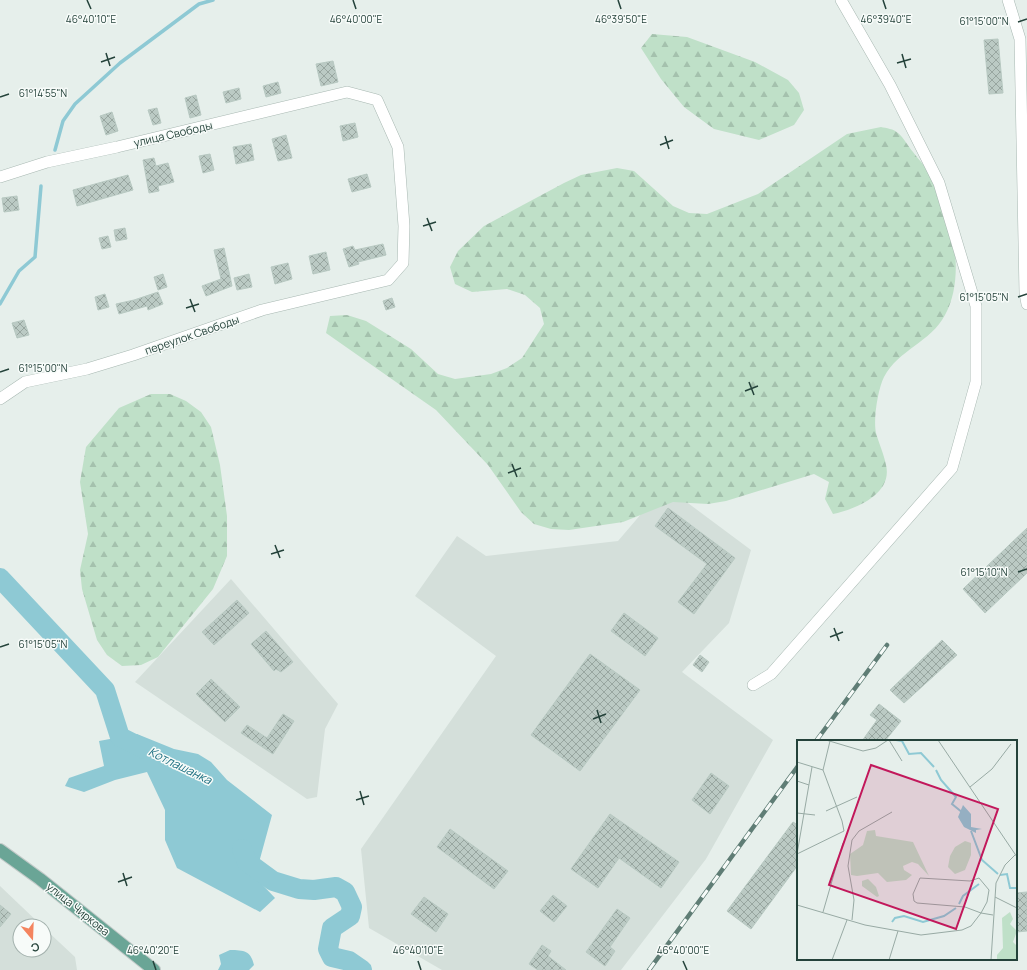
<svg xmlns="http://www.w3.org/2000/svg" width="1027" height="970" viewBox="0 0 1027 970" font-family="Manrope,sans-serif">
<defs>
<pattern id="forest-firs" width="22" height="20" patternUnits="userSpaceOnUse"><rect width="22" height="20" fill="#bfe0c8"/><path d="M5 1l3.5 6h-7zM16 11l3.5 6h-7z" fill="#a4c1ad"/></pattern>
<pattern id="building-cross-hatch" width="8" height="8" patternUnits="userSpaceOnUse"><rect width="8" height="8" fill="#bbcac4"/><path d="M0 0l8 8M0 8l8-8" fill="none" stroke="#98a6a0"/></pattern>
</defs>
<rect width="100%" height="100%" fill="#e6efeb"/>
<!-- built -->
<path fill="#d4dfda" d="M665,486L751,550L729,623L682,672L773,740L706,859L621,970H442L369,928L361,849L496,656L415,596L457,536L486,556L618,541Z
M231,579L338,704L325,729L317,797L307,799L135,682Z
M0,886L42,926H20V950H44V928L75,957L77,970H0Z"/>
<!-- forest -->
<path fill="url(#forest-firs)" d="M652,34L687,37L755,62L788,80L799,93L804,110L794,125L759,140L714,129L684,107L661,79L641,48Z
M881,127C886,128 894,129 898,133C904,138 908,146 913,152C918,159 925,166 930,173C952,211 967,275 945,315C931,342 898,350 884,377C878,389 873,419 876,433C879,444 884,454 886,465C893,494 856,509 833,514L825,499L829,482L814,474L726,501L708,504L673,502L623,522L569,530L551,529L534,524L521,512L488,465L436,410L326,333L330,316L347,315L366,321L411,349L438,374L455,379L491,374L507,368L522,358L544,324L540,308L525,295L507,289L472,292L455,284L450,267L458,251L484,226L564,183L581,175L617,168L634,171L673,206L689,213L707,214L758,194L847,134Z
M151,394H170L186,401L201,412L211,427L220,465L227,516V556L213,589L158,657L141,665L122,666L107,655L97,640L82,589L80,570L88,534L80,482L86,447L119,408Z"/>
<!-- water -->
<path fill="#8ec9d4" d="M137,734L174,749L198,754L211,762L227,780L272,815L255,877L275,898L260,912L177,868L165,840V810L147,772L115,780L84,792L65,786L69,778L104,766L99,741Z
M230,950C244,950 251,951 254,965L249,970H218L221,964L219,955Z"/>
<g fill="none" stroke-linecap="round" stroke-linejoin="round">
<!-- stream -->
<path stroke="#8ec9d4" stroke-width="3.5" d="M55,150L63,121L75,104L120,63L199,4L213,0
M0,304L19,271L35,257L41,186"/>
<!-- river -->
<path stroke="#8ec9d4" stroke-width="20" d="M0,578L105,690L120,737L144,749
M242,849L247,862L273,881L299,889L314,890L336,887L345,892L352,907L350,916L332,928L328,949L332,957L349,961L362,970"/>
</g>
<!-- building -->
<path fill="url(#building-cross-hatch)" stroke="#b8c9c2" d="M998,39L1003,93L989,94L984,40Z
M333,61L338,82L321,86L316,64Z
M278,82L281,93L266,97L263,86Z
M239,88L241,99L226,103L223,92Z
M196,95L201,115L190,118L185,98Z
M157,108L161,123L153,125L148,110Z
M112,112L118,131L106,135L100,116Z
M355,123L358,137L343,141L340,126Z
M286,135L292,158L278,161L272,139Z
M251,144L254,160L236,164L233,147Z
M210,154L214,170L203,173L199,156Z
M154,158L156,166L168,163L174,182L158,186L159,191L149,193L143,160Z
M367,174L371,187L352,192L348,179Z
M128,175L133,190L77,206L73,190Z
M17,196L19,210L4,212L2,198Z
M125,228L127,239L116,241L114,230Z
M108,236L111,247L102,249L99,238Z
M383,244L386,255L358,262L359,264L349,267L343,249L353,246L355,250Z
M224,248L232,286L206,296L202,286L221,279L214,250Z
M326,252L330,270L313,274L309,256Z
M288,263L292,279L275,284L271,267Z
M163,274L167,287L158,290L154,277Z
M249,274L252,287L237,290L234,278Z
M158,292L163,304L148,310L147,306L119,314L116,304L134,300Z
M105,294L109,307L98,310L95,297Z
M392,298L395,307L386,310L383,301Z
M24,320L29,335L17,338L12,323Z
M668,508L735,558L694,614L678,602L707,564L655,526Z
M1027,528V573L985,613L963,589Z
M237,600L249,613L214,645L202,632Z
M624,613L658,638L645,656L611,631Z
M266,631L293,662L281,672L276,669L274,671L251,644Z
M942,640L957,655L904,703L890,690Z
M590,654L640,690L580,771L531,735Z
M700,655L709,662L702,672L693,665Z
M211,679L240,707L225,722L196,694Z
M879,704L901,721L885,741H862L877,720L870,715Z
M283,714L294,721L273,754L241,733L247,725L267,738Z
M711,773L729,786L710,814L692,800Z
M610,814L679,862L661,888L619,858L598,888L571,869Z
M793,822L798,825V865L751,929L727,911Z
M450,829L508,871L494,889L437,847Z
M1027,892V931L1017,932L1016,893Z
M553,895L567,906L554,922L540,911Z
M424,897L448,914L436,932L411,914Z
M0,905L11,914L0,927Z
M617,909L630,918L610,947L615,951L605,966L586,952Z
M542,945L551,951L548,956L566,970H538L529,964Z"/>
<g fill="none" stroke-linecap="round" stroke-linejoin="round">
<defs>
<path id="minor" d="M1008,0L1020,39L1025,293L1027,304
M0,177L47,162L117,147L347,92L377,100L398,147L404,226L403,263L388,280L262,310L133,355L87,369L25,382L0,399
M753,685L771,674L952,468L976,382V306L939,183L890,85L841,0"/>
<path id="major" d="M0,850L40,879L154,970"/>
</defs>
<!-- minor casing -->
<use href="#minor" stroke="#a8b8b2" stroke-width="12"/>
<!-- major casing -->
<use href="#major" stroke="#c2cac8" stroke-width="14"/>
<!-- minor -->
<use href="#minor" stroke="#fff" stroke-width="11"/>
<!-- major -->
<use href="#major" stroke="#6aa596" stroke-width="12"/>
<defs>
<path id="rail" d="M816,741L887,645
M649,970L798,766"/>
</defs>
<!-- rail casing -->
<use href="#rail" stroke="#5f7d75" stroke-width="4.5"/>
<!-- rail -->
<use href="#rail" stroke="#f7fbf9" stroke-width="3" stroke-dasharray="9" stroke-linecap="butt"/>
</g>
<!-- ticks -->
<path fill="none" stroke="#24423a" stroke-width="1.5" d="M87,0L91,9M353,0L356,9M618,0L621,9M883,0L886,9M1018,22L1027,19M106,53L110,66M902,54L906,68M101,62L115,57M897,63L911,59M0,97L9,94M665,136L669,149M660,145L673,140M427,218L432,231M423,226L436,222M1018,297L1027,294M190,299L195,312M186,308L199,304M0,372L9,369M749,382L754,395M745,391L758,386M512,464L517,477M508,473L521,468M275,545L280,558M271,554L284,550M1018,572L1027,569M834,628L839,641M830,637L843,632M0,647L9,644M597,710L601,723M593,719L606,714M360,791L364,805M356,800L369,796M123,873L127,886M118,882L132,877M153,961L156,970M418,961L421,970M683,961L687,970"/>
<g text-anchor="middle" stroke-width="3" stroke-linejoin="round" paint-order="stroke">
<!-- street labels -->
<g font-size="11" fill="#24423a" stroke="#f7fbf9">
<text transform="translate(173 134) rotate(-13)" y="4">улица Свободы</text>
<text transform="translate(192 335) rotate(-19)" y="4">переулок Свободы</text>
<text transform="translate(78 909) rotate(39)" y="4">улица Чиркова</text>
</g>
<!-- water labels -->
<g font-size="12" font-style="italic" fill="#1c6f80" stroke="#f7fbf9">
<text transform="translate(180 766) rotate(26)" y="4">Котлашанка</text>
</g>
</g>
<!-- overview -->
<g transform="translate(797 740)">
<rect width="220" height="220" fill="#e6efeb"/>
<path d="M78,90L79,96L116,102L132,136L121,124L115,122L106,126L107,130L115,135L109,140L90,142L81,133L60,136L54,135L53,114L66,105L70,91ZM168,101L174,103V115L168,130L158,134L151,127L153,116L158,107ZM71,139L79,147L82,156L80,157L65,146V141ZM213,172L216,179L213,184L220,191L216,202L220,206V220H200V215L206,208L205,178Z" fill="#bfe0c8"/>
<path d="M166,65L174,74V87L185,89L179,90V93L167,87L161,77Z" fill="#8ec9d4"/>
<path fill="none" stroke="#8ec9d4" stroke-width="2" d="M99,0L105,1L112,14L124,13L137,27M139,30L144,40L159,57L155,64L166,73M174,91L185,120L201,134M203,135L210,134L213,148H220M162,164L166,156L182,144M95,182L98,178L107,176L126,182L147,176L159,168"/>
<path fill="none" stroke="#98aaa4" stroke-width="1" d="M29,0L66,11L79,8L91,0M92,0L105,21M141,0L220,117M0,22L26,30M0,41L12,45M173,47L195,29L214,4M29,71L60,57M0,73L18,75M0,114L47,91L45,81L26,30L33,1M0,114L15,27M123,138L173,141L182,138L192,150L190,162L184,173L168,167L120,163L117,161L116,154ZM198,157L220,168M0,165L68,185L124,195L165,190L174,186L184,173L196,175M26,172L46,103M55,180L57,160L51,126L55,100L62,91L95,72M35,220L50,180M92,220L101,191M194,220L199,143L208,125L218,115"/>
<path fill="#c2185b" fill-opacity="0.15" stroke="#c2185b" stroke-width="2" d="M74,25L201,69L159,189L32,145Z"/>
<rect width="220" height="220" fill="none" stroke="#24423a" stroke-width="2"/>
</g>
<g font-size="10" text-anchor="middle" fill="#24423a" stroke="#f7fbf9" stroke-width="3" stroke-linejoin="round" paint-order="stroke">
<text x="621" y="23">46°39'50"E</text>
<text x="91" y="23">46°40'10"E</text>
<text x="356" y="23">46°40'00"E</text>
<text x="886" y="23">46°39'40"E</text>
<text x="984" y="25">61°15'00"N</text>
<text x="43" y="97">61°14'55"N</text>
<text x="984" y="301">61°15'05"N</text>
<text x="43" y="372">61°15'00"N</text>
<text x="984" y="576">61°15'10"N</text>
<text x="43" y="648">61°15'05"N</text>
<text x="153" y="954">46°40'20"E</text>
<text x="418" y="954">46°40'10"E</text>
<text x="683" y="954">46°40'00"E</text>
</g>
<!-- north arrow -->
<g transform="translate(32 938) rotate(161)"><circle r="19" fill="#f7fbf9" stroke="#a3b1ad"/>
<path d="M0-3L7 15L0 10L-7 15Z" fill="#f4845f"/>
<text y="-6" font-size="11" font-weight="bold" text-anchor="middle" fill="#24423a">С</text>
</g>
</svg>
